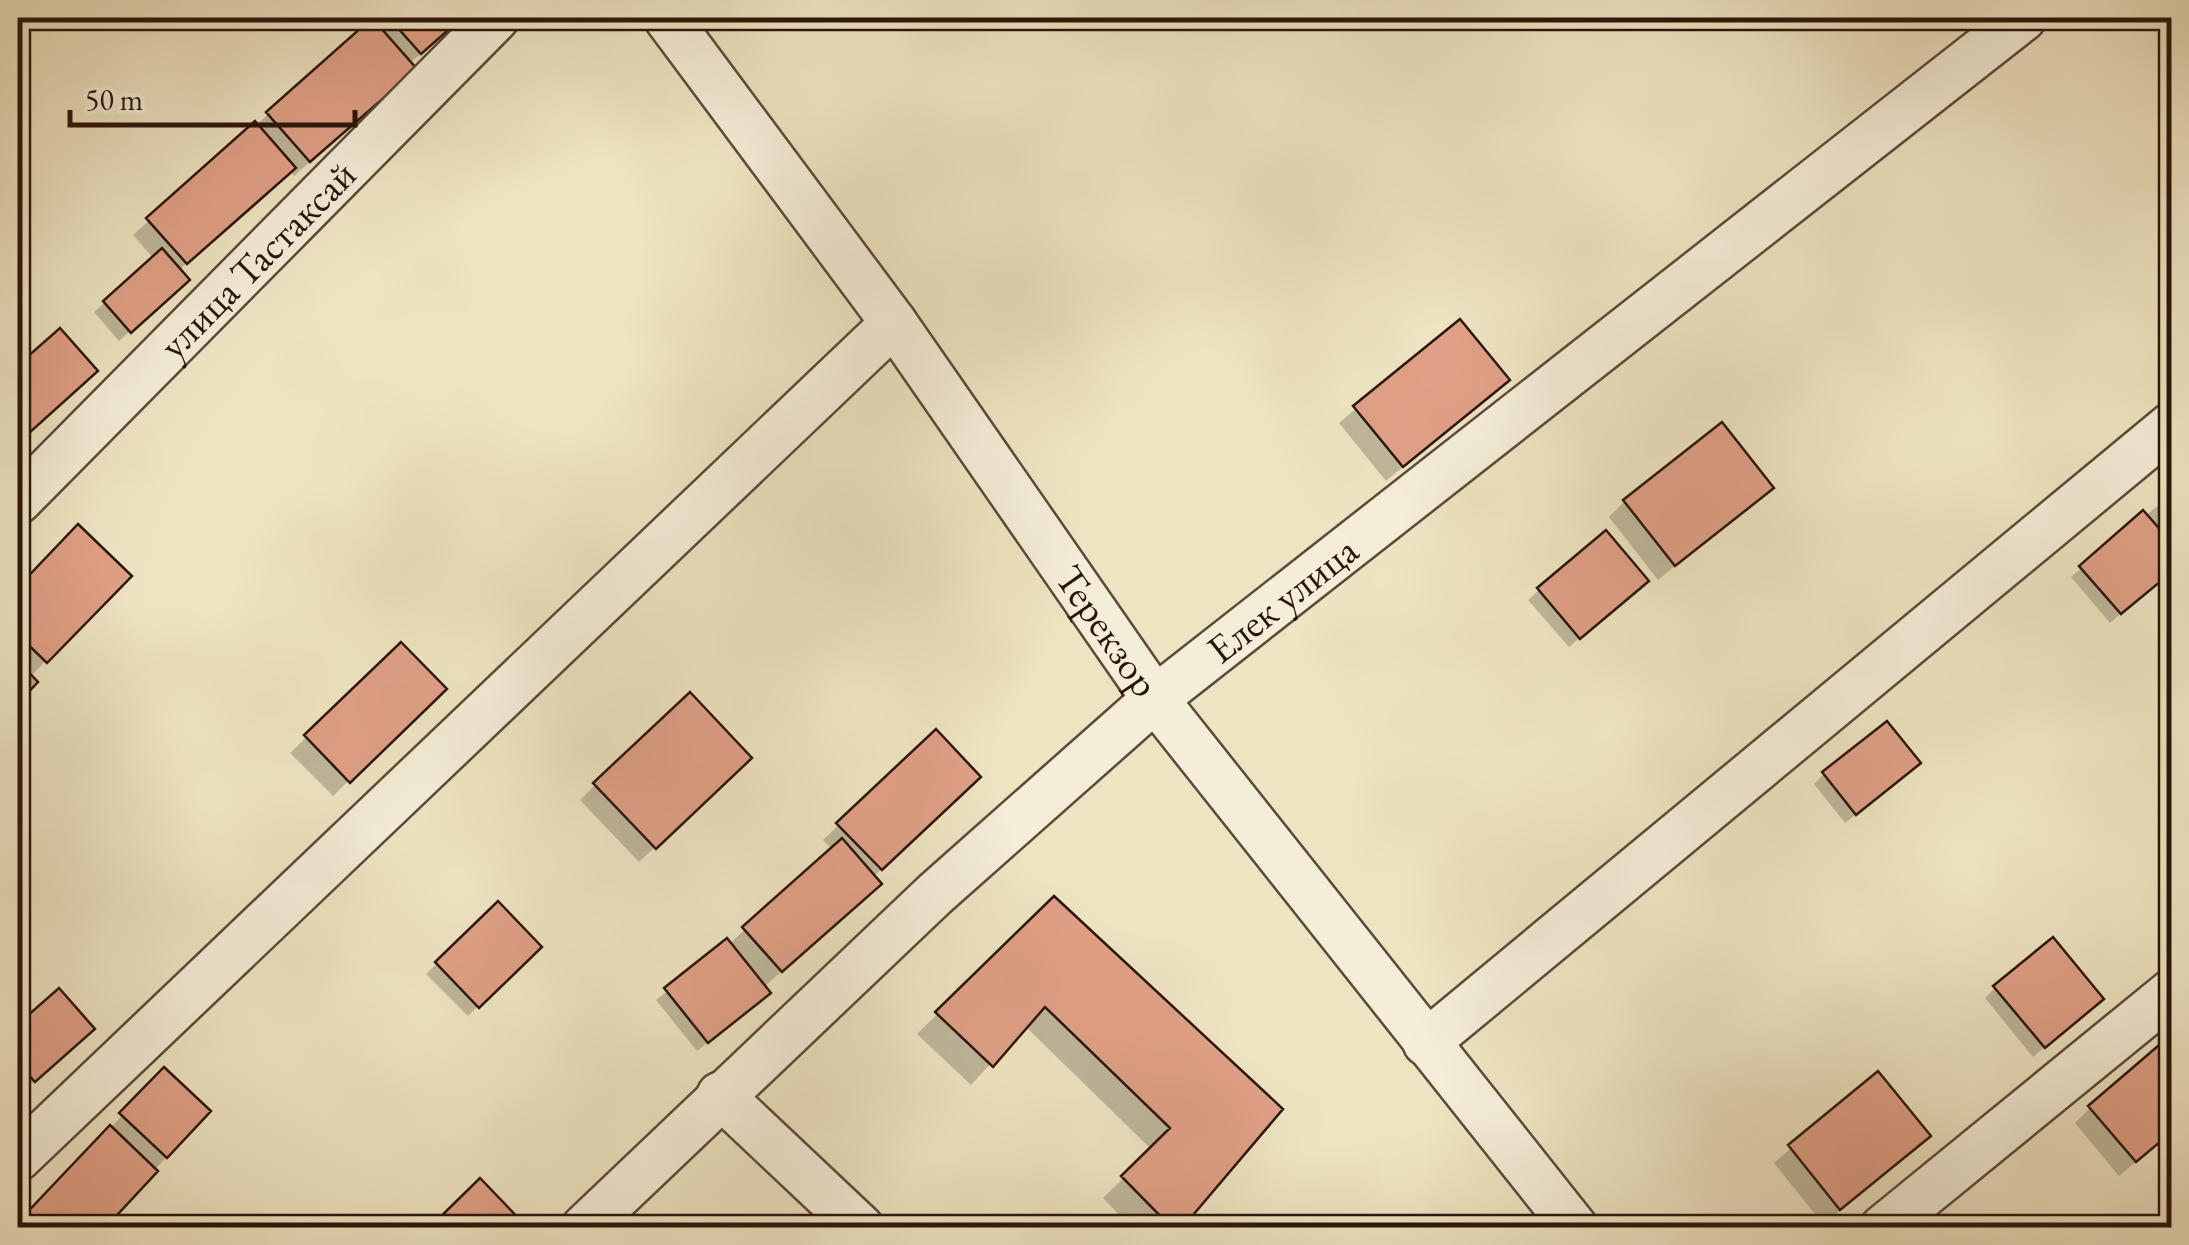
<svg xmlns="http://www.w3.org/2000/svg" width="2189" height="1245" viewBox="0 0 2189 1245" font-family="'EB Garamond',serif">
<rect width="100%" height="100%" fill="#eee4c2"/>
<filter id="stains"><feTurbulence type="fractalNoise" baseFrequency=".002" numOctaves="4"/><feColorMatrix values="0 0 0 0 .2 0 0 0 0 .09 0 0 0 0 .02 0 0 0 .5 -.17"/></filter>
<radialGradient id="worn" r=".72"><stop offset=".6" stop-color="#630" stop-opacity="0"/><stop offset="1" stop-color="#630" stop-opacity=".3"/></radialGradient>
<!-- shadow -->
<path fill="#0003" d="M371,18H461L409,64L398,84L294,176L290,171L178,271L176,290L119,341L94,312L154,259L133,235L367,26L365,23Z
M1459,322L1491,395L1386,481L1339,423Z
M1771,488L1658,580L1609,517L1624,502Z
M2172,494V570L2110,623L2071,577Z
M78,528L128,576L30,677L35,682L18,699V590Z
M1539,590H1635L1569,647L1528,600Z
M401,646L443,689L333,796L290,753Z
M935,733L962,793L873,877L863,899L764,987L758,1002L697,1051L656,1000L729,944L833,850L823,840Z
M733,773L639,862L580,800L595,785Z
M1908,773L1845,823L1814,784L1824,774Z
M1054,899L1280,1110L1179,1228H1132L1103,1198L1152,1150L1025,1026L971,1085L917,1034Z
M497,905L538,947L468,1016L426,974Z
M1995,988L2091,1008L2033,1057L1985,998Z
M59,991L82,1039L23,1091L18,1084V1028Z
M164,1070L208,1111L102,1228H18Z
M1878,1075L1912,1151L1823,1224L1774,1163Z
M2090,1108L2172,1132L2119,1176L2075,1123Z"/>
<!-- building -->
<path fill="#e0a087" stroke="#2a150c" stroke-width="2.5" d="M372,18L417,69L310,162L266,112Z
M389,18H462L421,54Z
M255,121L296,168L187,264L146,218Z
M162,248L190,280L131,333L103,301Z
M1460,319L1510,380L1403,467L1353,406Z
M60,328L98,371L18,443V365Z
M1722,422L1774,488L1675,566L1623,500Z
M2172,490V514L2160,500Z
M2143,510L2172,543V572L2121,614L2079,566Z
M78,524L132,576L47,663L18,635V587Z
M1606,530L1649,581L1580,639L1537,588Z
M401,642L447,689L350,783L304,735Z
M18,661L38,682L18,703Z
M690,692L752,758L656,849L593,783Z
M1887,721L1921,763L1856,815L1822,772Z
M936,729L981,777L882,870L836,823Z
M842,838L882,884L782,972L742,927Z
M1054,896L1283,1109L1182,1228H1172L1121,1176L1170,1128L1045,1007L993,1067L935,1012Z
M498,901L542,947L479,1008L435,962Z
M2053,937L2104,999L2045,1048L1993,986Z
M727,938L771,993L708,1043L664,988Z
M59,988L95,1029L35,1082L18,1063V1024Z
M2172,1034V1132L2136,1162L2088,1106Z
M164,1067L211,1111L167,1158L119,1113Z
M1878,1071L1931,1136L1840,1210L1788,1145Z
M110,1125L158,1171L105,1228H24L18,1222Z
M480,1178L527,1227L429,1228Z"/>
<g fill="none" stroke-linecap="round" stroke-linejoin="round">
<defs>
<g id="minor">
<path id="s1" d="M667,18L894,323L1155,699L1575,1228"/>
<path id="s2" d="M18,501L496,18"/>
<path d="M1426,1043L2172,425"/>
<path d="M720,1095L861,1228"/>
<path d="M18,1158L894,323"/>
<path id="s3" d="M584,1228L935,894L1155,699L2023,18"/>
<path d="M1883,1228L2172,992"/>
</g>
</defs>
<!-- minor casing -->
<use href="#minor" stroke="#5b493a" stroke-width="50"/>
<!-- minor -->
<use href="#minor" stroke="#f4edd7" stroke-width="45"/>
</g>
<g text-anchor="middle" stroke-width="10" stroke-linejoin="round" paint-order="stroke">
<!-- street labels -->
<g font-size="40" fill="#2a150c" stroke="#f4edd7">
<text dy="14" stroke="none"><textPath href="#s2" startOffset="340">улица Тастаксай</textPath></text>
<text dy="14" stroke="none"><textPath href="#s3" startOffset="940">Елек улица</textPath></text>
<text dy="14" stroke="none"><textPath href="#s1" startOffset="755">Терекзор</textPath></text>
</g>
</g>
<!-- margin -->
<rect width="2189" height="1245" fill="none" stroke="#eee4c2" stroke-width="60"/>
<rect x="20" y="20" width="2149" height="1205" fill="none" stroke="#2a150c" stroke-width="5"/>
<rect x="30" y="30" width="2129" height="1185" fill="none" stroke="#2a150c" stroke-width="2.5"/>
<!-- scale -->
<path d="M70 110v15h285v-15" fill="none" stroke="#2a150c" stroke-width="5"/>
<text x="85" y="110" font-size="30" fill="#2a150c" stroke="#f4edd7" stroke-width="8" paint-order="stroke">50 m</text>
<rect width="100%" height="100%" filter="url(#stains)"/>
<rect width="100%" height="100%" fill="url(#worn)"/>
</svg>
